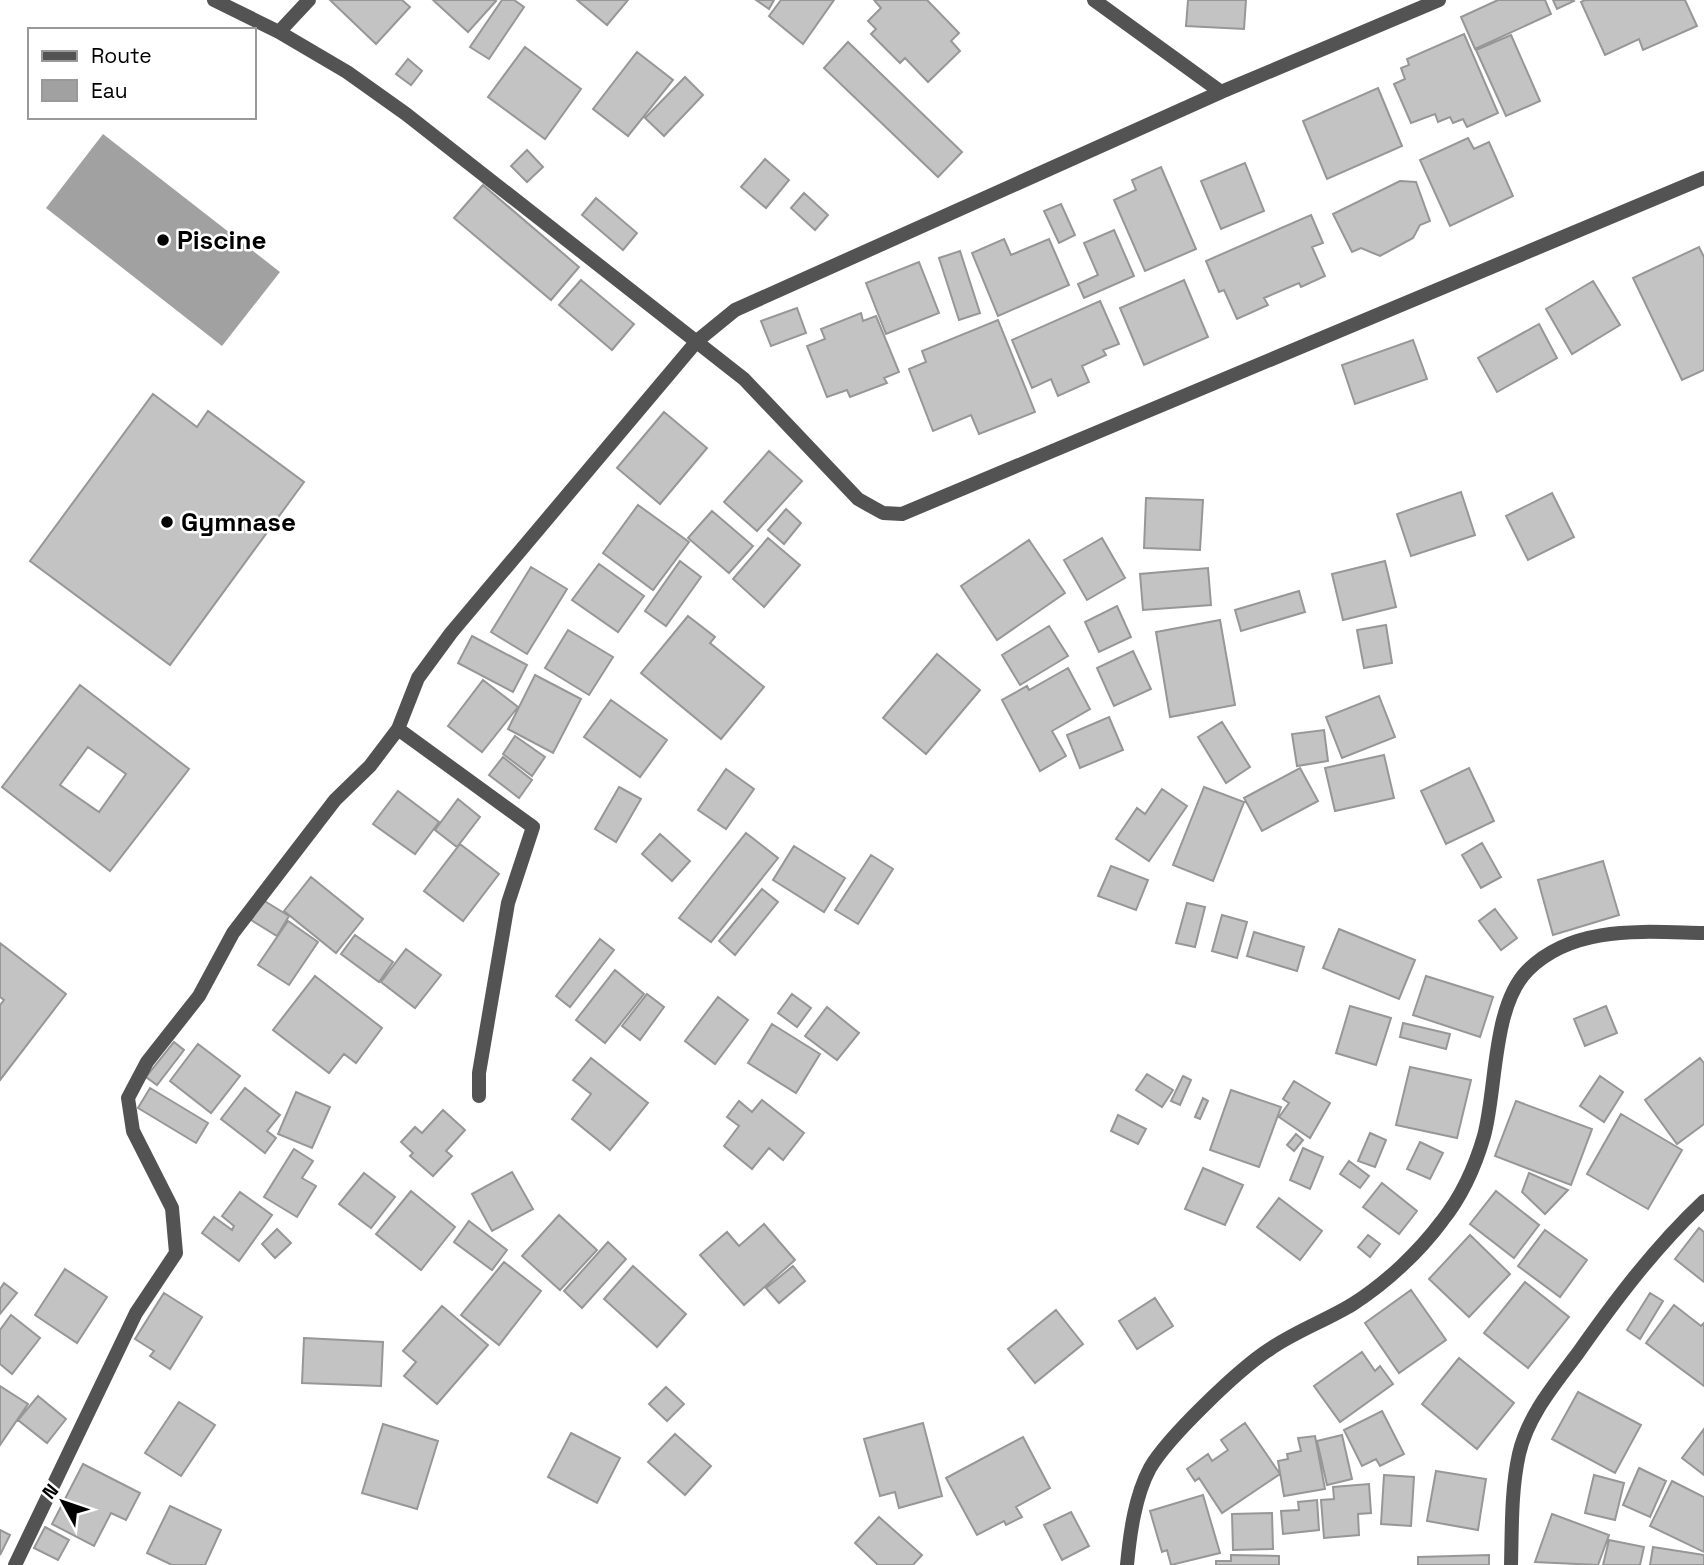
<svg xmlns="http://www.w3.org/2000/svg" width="1704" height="1565" viewBox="0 0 1704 1565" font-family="'Space Grotesk',sans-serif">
<rect width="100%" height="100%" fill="#fff"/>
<!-- water -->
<path fill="#a1a1a1" d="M103,134L280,272L222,346L46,208Z"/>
<!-- building -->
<path fill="#c3c3c3" stroke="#979797" stroke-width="2" fill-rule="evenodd" d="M330,0H402L410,7L376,44Z
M433,0H494L496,1L468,32Z
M502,0H514L524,7L489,59L470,47Z
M577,0H628L607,25Z
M756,0H774L769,9Z
M781,0H834L803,44L769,16Z
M874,0H927L959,33L951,41L960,51L928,82L905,58L900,63L871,34L876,29L868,21L881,8Z
M1188,0H1246L1244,29L1186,26Z
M1498,0H1545L1551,14L1475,49L1461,17Z
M1553,0H1573L1574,1L1557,9Z
M1585,0H1685L1697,26L1643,50L1639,39L1605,55L1581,2Z
M1464,34L1498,113L1467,127L1463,119L1453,123L1450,117L1438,122L1435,114L1411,123L1394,84L1405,79L1401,68L1409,65L1407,59Z
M1511,35L1540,101L1506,116L1476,50Z
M848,42L962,152L938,177L824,68Z
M525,47L581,89L545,139L488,97Z
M637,52L673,80L628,136L593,109Z
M408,59L422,71L411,85L396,74Z
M685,77L703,95L664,136L645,118Z
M1378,88L1402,146L1327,179L1303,121Z
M1468,138L1474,149L1489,142L1513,196L1450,226L1420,160Z
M527,150L543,167L527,182L511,166Z
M765,159L789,180L766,208L741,187Z
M1245,163L1264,211L1221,229L1201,181Z
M1161,167L1196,249L1145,271L1114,200L1136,190L1132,180Z
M1400,181L1416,182L1430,221L1420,225L1413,238L1380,256L1361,248L1352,252L1333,214Z
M483,185L579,267L551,300L454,218Z
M804,193L828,215L815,230L791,208Z
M596,198L637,233L623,250L582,215Z
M1061,204L1075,235L1059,243L1044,211Z
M1311,215L1323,243L1312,247L1325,276L1301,287L1299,283L1264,298L1268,305L1237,319L1224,290L1219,292L1206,261Z
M1114,230L1134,276L1084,298L1078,284L1098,275L1084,243Z
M1004,239L1011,255L1049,239L1069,285L998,316L972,253Z
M1699,247L1704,257V370L1682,380L1633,278Z
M960,251L980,313L959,320L939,258Z
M919,262L939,313L886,334L866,283Z
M581,280L634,324L612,350L559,305Z
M1184,280L1208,337L1144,365L1120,308Z
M1593,281L1620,325L1572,354L1546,309Z
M1100,301L1119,344L1103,350L1106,355L1082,366L1089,382L1058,396L1051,379L1032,388L1012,340Z
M797,308L806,333L771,346L761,321Z
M861,313L863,321L876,316L899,372L884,378L887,383L850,397L847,390L827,397L807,346L825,339L821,329Z
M998,320L1035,412L979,434L971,415L933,431L909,369L926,362L922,351Z
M1539,324L1557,358L1497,392L1478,358Z
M1413,340L1427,379L1355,404L1342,365Z
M153,394L197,427L208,411L304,482L170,665L30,561Z
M664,412L707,448L660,504L617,468Z
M769,451L802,481L757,531L724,502Z
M1461,492L1475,535L1411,556L1397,514Z
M1552,493L1574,537L1528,560L1506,516Z
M1146,498L1203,500L1200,550L1144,548Z
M638,505L689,542L653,590L603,553Z
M786,509L801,523L784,544L768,530Z
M712,511L753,546L729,573L688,538Z
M768,538L800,565L764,607L733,579Z
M1102,538L1125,578L1087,600L1064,560Z
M1029,540L1065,593L997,640L961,586Z
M680,561L701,577L666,626L645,611Z
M1385,561L1396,607L1343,620L1332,574Z
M599,564L644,596L618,632L572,600Z
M531,567L567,589L527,654L491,632Z
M1208,568L1211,605L1143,610L1140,574Z
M1299,591L1305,612L1241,631L1235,610Z
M1117,606L1131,637L1099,652L1085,622Z
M688,616L715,637L710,643L764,687L721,739L641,673Z
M1220,620L1235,705L1170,717L1156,632Z
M1386,625L1392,663L1364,668L1357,630Z
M1049,626L1068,656L1020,685L1002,655Z
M568,630L613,657L589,695L545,668Z
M472,636L527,665L513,692L458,663Z
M1133,651L1151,689L1114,706L1097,668Z
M937,654L980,690L926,754L883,718Z
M1068,668L1090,709L1052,731L1066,756L1040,771L1002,700L1027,686L1029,690Z
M535,675L581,699L553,753L508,729Z
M483,680L518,707L482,752L448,726Z
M80,685L189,769L110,871L2,787ZM88,747L126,774L99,812L60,785Z
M1379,696L1395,737L1342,758L1326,717Z
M611,700L667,740L640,777L584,737Z
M1109,717L1123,750L1080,768L1067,735Z
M1222,722L1250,767L1226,783L1198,737Z
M1324,730L1328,761L1297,766L1292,734Z
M515,736L545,757L532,776L503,754Z
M1384,755L1394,798L1335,811L1325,768Z
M503,757L532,780L519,798L489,775Z
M1300,768L1318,801L1262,831L1244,798Z
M1469,768L1494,821L1446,844L1421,791Z
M726,769L754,789L726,829L698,810Z
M619,787L641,799L616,842L595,829Z
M1204,787L1244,802L1213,881L1173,865Z
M1162,789L1187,806L1149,861L1116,839L1137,808L1145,814Z
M398,791L439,822L415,854L373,824Z
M458,799L480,817L457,847L435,830Z
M746,833L778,858L711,942L679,918Z
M660,834L690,861L672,881L642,854Z
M1482,843L1501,877L1481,888L1462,855Z
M460,844L499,874L463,921L424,891Z
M794,846L845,878L824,912L773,880Z
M871,855L893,869L858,924L835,910Z
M1603,861L1619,915L1553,935L1538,880Z
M1111,866L1148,880L1136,910L1098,896Z
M311,877L363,919L336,953L284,911Z
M762,889L778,902L735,955L719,941Z
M263,900L289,916L277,936L251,920Z
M1187,903L1205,907L1195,947L1176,943Z
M1495,909L1517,938L1501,950L1479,921Z
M1222,915L1247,922L1237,958L1212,951Z
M288,921L318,942L289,985L258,965Z
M1339,929L1415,960L1399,999L1323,968Z
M1254,932L1304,947L1297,971L1247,956Z
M355,935L393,962L379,982L341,954Z
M600,939L614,950L570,1007L556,996Z
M0,943L66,994L0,1080V1005L4,1000L0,997Z
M406,949L441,975L415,1008L381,982Z
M615,970L644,994L605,1043L576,1020Z
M315,976L382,1028L356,1063L344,1054L329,1073L273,1030Z
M1426,976L1493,997L1480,1037L1413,1015Z
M647,994L664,1007L640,1040L622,1026Z
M792,994L811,1008L797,1027L778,1013Z
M718,997L748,1020L715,1064L685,1041Z
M1350,1006L1391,1018L1376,1065L1336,1053Z
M1606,1006L1617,1033L1585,1046L1574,1019Z
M827,1007L859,1033L837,1060L805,1036Z
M1403,1023L1450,1034L1446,1049L1400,1037Z
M772,1024L820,1054L796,1093L748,1063Z
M174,1042L184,1050L157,1085L146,1077Z
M198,1044L240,1076L211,1113L170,1081Z
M591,1058L648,1103L610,1150L572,1119L591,1094L573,1080Z
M1700,1058L1704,1063V1124L1677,1144L1645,1100Z
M1410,1067L1471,1080L1457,1138L1396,1125Z
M1147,1074L1173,1090L1162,1107L1136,1090Z
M1183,1076L1191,1080L1180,1105L1171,1101Z
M1600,1076L1623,1092L1604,1122L1580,1106Z
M1294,1081L1330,1103L1310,1138L1279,1117L1289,1103L1283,1099Z
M150,1088L208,1123L196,1143L138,1108Z
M245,1088L280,1115L267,1131L276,1138L265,1153L221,1119Z
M1231,1090L1281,1107L1259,1167L1210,1150Z
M296,1092L330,1107L312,1148L278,1134Z
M1203,1098L1208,1101L1200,1119L1195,1117Z
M762,1100L804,1133L783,1160L769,1148L752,1169L724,1146L739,1126L727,1117L739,1101L752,1112Z
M1516,1101L1592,1129L1571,1185L1495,1156Z
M443,1110L465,1130L446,1151L452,1156L433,1176L410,1156L413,1153L401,1142L415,1127L422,1133Z
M1621,1114L1682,1150L1648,1209L1587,1174Z
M1118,1115L1146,1129L1138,1144L1111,1131Z
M1370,1133L1386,1140L1375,1167L1358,1161Z
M1296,1134L1303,1140L1294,1151L1287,1145Z
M1420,1142L1443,1153L1430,1179L1407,1169Z
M1303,1148L1323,1157L1310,1189L1290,1180Z
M294,1149L313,1161L302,1178L316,1186L297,1217L264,1197Z
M1349,1161L1369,1176L1360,1188L1340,1174Z
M1203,1168L1243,1185L1225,1225L1185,1209Z
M512,1172L533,1209L492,1231L472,1194Z
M364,1173L395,1197L371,1228L339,1204Z
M1529,1173L1568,1190L1545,1214L1522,1192Z
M1382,1183L1417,1211L1399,1234L1363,1207Z
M411,1191L455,1227L421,1270L376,1234Z
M1496,1191L1539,1225L1514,1258L1470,1224Z
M240,1192L272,1215L239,1261L202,1233L214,1217L232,1230L234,1226L222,1216Z
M1279,1198L1322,1231L1300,1260L1257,1227Z
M559,1215L597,1250L560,1290L522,1256Z
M469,1221L507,1250L492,1270L454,1242Z
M764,1224L795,1260L744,1305L700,1255L727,1232L739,1246Z
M1699,1228L1704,1232V1282L1675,1259Z
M277,1229L291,1243L275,1258L262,1244Z
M1545,1230L1587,1260L1560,1297L1518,1266Z
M1368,1235L1380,1244L1370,1257L1358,1247Z
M1470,1235L1510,1274L1469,1317L1429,1279Z
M608,1242L626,1259L582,1308L564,1291Z
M504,1262L541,1291L499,1345L461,1315Z
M633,1266L686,1314L657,1347L604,1299Z
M793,1266L805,1281L779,1303L766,1288Z
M65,1269L107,1297L77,1343L35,1315Z
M1525,1282L1569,1317L1528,1368L1484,1333Z
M4,1283L17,1293L0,1314V1289Z
M1411,1290L1446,1340L1399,1373L1365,1323Z
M164,1293L202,1317L170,1369L150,1356L154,1351L135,1339Z
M1650,1293L1663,1301L1640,1339L1627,1330Z
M1155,1298L1173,1326L1137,1349L1119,1321Z
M1674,1305L1701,1326L1704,1323V1386L1646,1343Z
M442,1306L488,1345L437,1404L404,1376L416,1362L403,1351Z
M1056,1310L1083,1344L1035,1383L1008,1349Z
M11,1315L40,1338L12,1374L0,1364V1330Z
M304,1338L383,1342L381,1386L302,1383Z
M1362,1352L1375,1371L1380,1366L1393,1384L1340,1422L1314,1386Z
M1459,1358L1514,1403L1477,1449L1422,1404Z
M0,1386L28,1404L0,1445Z
M666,1387L684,1404L667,1421L649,1404Z
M1578,1392L1641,1425L1615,1473L1552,1439Z
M38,1396L66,1419L47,1443L18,1420Z
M179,1402L215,1425L181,1476L145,1453Z
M1382,1411L1404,1454L1380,1466L1376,1459L1362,1466L1344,1430Z
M923,1423L942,1496L899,1508L895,1492L880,1496L864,1439Z
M1245,1423L1280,1474L1222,1513L1199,1478L1195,1481L1187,1469L1208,1454L1212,1461L1228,1450L1221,1440Z
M383,1424L438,1441L417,1509L362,1493Z
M1704,1429V1475L1682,1458Z
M571,1433L620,1458L597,1503L548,1477Z
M675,1434L711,1466L685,1495L648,1462Z
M1342,1435L1352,1479L1327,1485L1317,1441Z
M1315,1436L1325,1489L1284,1496L1278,1461L1288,1459L1287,1454L1301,1451L1298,1438Z
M1023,1437L1050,1488L1016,1507L1022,1517L1006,1525L1004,1521L977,1535L946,1478Z
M83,1464L140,1493L126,1520L111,1513L94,1546L52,1524Z
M1639,1468L1666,1481L1650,1517L1623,1505Z
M1436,1471L1486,1479L1478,1530L1427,1521Z
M1384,1475L1414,1477L1411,1526L1381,1524Z
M1594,1475L1624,1483L1615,1520L1585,1513Z
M1672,1481L1704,1497V1552L1650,1526Z
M1369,1484L1371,1513L1358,1514L1359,1535L1324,1538L1321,1500L1334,1499L1333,1487Z
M1203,1495L1220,1553L1171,1565L1167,1550L1162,1552L1150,1511Z
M1317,1500L1319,1530L1283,1534L1281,1511L1299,1510L1298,1502Z
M170,1506L221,1530L205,1565H172L147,1553Z
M1071,1512L1089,1546L1062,1560L1044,1525Z
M1272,1513L1273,1549L1233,1550L1232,1514Z
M1552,1514L1609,1535L1598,1565L1535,1562Z
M879,1517L922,1555L913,1565H878L855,1543Z
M45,1527L69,1540L58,1560L34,1548Z
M0,1530L10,1535L0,1555Z
M1609,1540L1644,1547L1640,1565H1603Z
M1653,1547L1704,1555V1565H1650Z
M1231,1555L1279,1556V1565H1216V1561H1231Z
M1489,1555V1565H1418V1557Z"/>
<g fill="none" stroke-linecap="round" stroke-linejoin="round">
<!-- street -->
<path stroke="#535353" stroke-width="14" d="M214,0L279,32L347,72L406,114L744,379L858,499L883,513L902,514L1704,178
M1094,0L1221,92
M279,32L309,0
M398,729L533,827L508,903L479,1073V1096
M15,1565L136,1313L176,1253L172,1208L133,1131L128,1098L147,1062L199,996L233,933L335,800L370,766L398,729L418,678L451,633L697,341L735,310L1221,92L1439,0
M1127,1565C1130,1533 1135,1496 1150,1468C1168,1437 1239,1369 1270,1349C1296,1331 1327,1320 1353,1304C1386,1283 1419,1252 1442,1221C1462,1196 1475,1167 1484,1136C1497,1088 1492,1006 1528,970C1574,924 1645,932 1704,933
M1511,1565C1512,1528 1511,1490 1519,1454C1528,1415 1555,1384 1578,1353C1616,1299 1656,1246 1704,1201"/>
</g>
<!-- markers -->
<g fill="#000" stroke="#fff" stroke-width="2.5">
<circle cx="163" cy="240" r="7"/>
<circle cx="167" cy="522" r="7"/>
</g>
<g text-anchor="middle" stroke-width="5" stroke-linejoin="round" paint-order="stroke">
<!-- poi labels -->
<g font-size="26" font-weight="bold" fill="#000" stroke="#fff" text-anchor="start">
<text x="177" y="249">Piscine</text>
<text x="181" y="531">Gymnase</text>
</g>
</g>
<!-- legend -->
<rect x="28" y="28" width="228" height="91" fill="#ffffff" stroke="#999999" stroke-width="2"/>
<rect x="42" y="51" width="35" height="10" fill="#535353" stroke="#999999" stroke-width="2"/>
<text x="91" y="63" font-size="21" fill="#000000">Route</text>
<rect x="42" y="80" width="35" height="21" fill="#a1a1a1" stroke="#999999" stroke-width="2"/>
<text x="91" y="98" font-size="21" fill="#000000">Eau</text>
<!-- north arrow -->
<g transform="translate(63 1502) rotate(310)" stroke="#ffffff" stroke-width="5" paint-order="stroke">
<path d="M0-5L12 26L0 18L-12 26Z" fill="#000000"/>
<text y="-10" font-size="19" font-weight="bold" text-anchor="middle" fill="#000000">N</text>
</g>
</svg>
